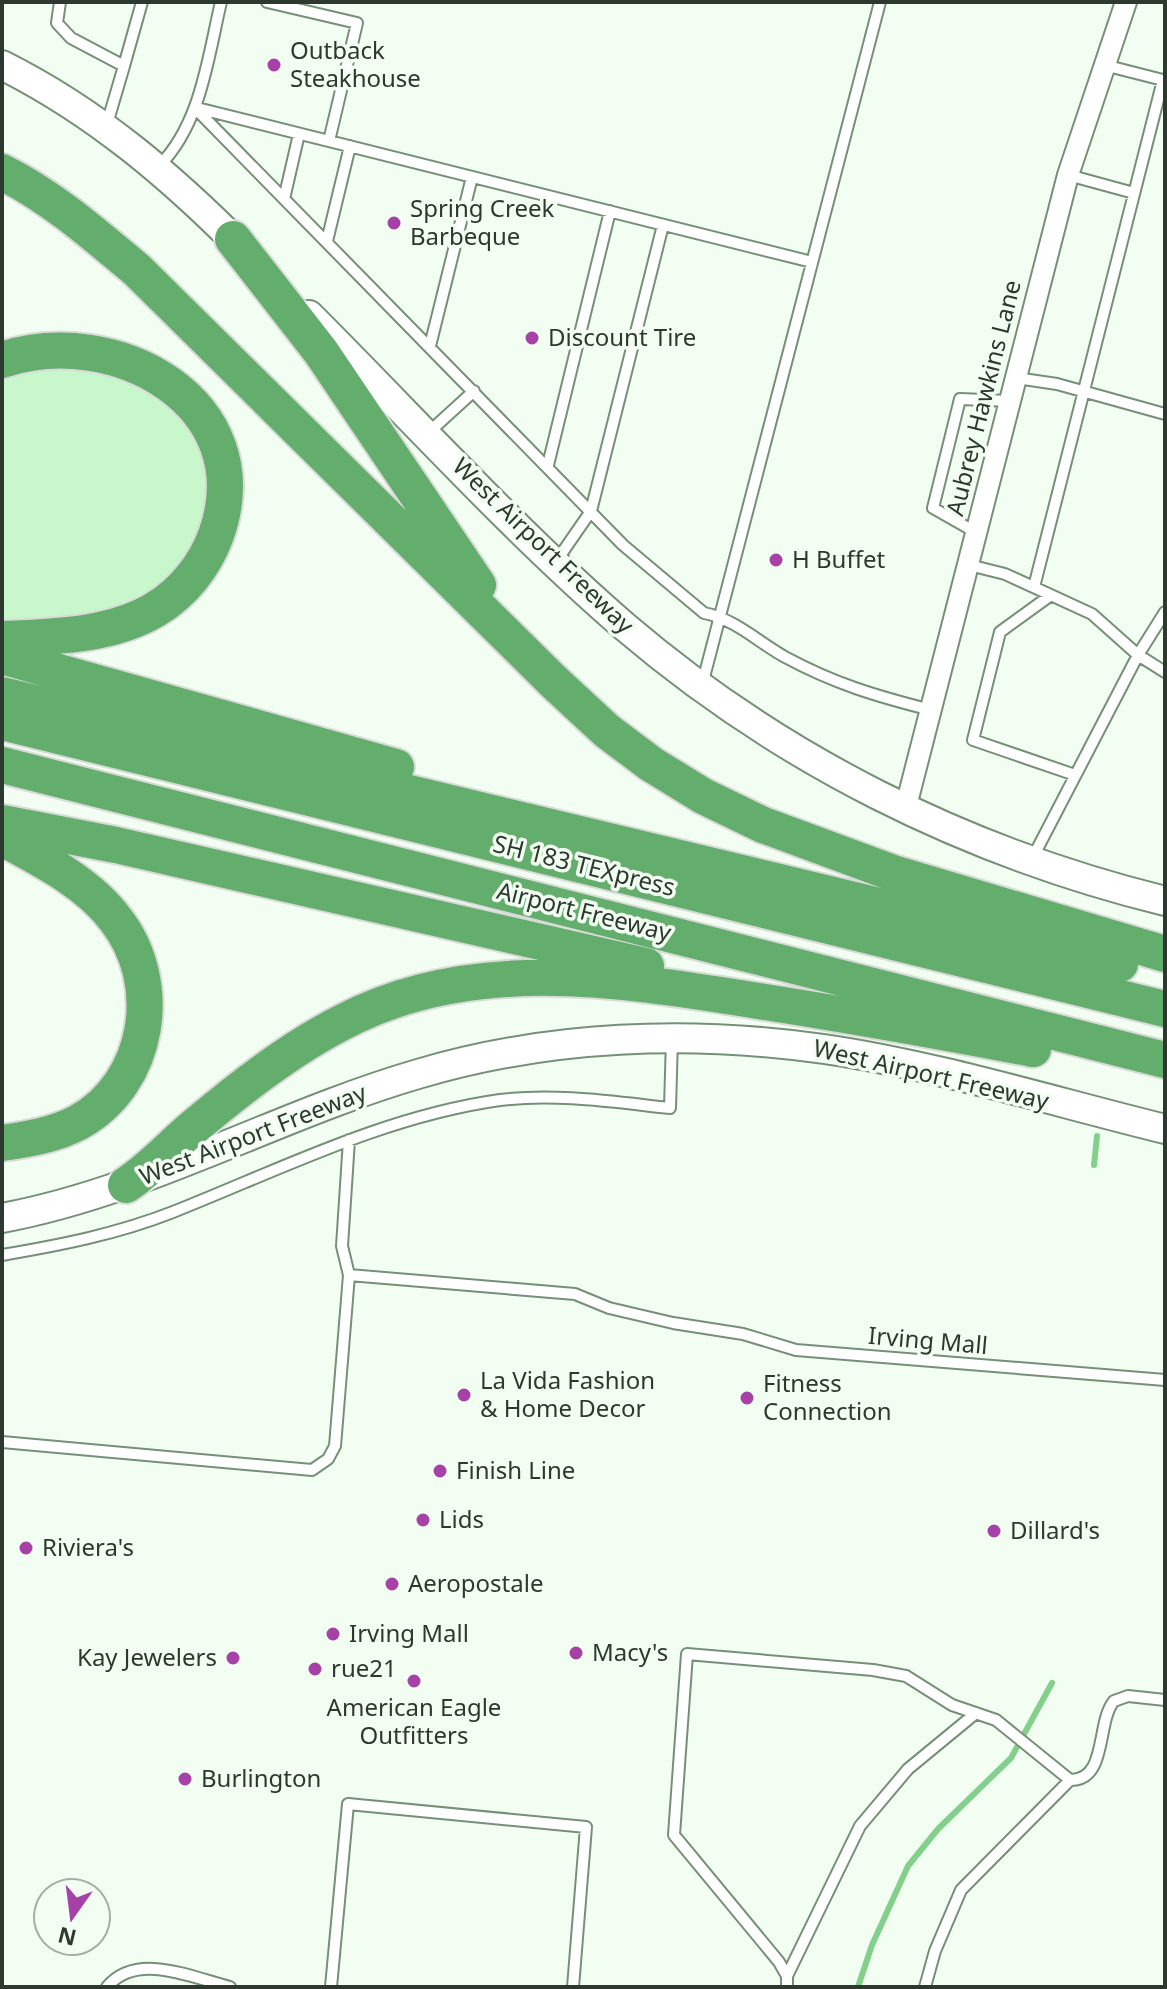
<svg xmlns="http://www.w3.org/2000/svg" width="1167" height="1989" viewBox="0 0 1167 1989" font-family="'Noto Sans',sans-serif">
<rect width="100%" height="100%" fill="#f3fef3"/>
<!-- green -->
<path fill="#c8f7cc" d="M60,360L149,383L197,431L209,474L204,540L155,593L110,613L25,623L2,620V376Z"/>
<g fill="none" stroke-linecap="round" stroke-linejoin="round">
<!-- stream -->
<path stroke="#83d08c" stroke-width="6" d="M1094,1165L1097,1136
M858,1987L872,1945L908,1866L938,1829L1011,1758L1052,1683"/>
<defs>
<path id="lane" d="M60,2L57,23L71,38L124,66L107,124
M267,2L357,23L329,141
M124,66L142,2
M195,108L623,545L704,613C735,619 758,642 785,657C835,684 876,696 931,710
M197,108L812,262
M159,166C201,124 208,57 221,2
M1068,175L1134,193
M284,199L299,134
M327,241L350,146
M430,346L472,177
M1016,378L1057,384L1165,414
M428,433L474,391
M548,465L610,211
M977,533L933,508L960,399L1010,401
M555,563L591,511L663,225
M969,565L1005,574L1092,614L1138,655L1165,612
M1034,587L1163,80L1104,65
M1051,595L1000,632L973,740L1075,775
M702,685L880,2
M1033,857L1138,655L1165,672
M349,1140L342,1246L349,1275
M2,1255C61,1245 117,1234 173,1212C279,1170 385,1116 500,1100C556,1093 614,1102 670,1108L672,1039
M2,1442L312,1470L328,1459L335,1446L349,1275L575,1294L609,1308L673,1323L743,1334L796,1350L1165,1380
M787,1976L860,1826L908,1769L976,1713
M107,1987C137,1951 193,1978 230,1987
M331,1987L348,1804L586,1827L573,1987
M787,1987V1976L779,1962L674,1835L687,1654L873,1670L906,1676L952,1705L996,1720L1070,1780C1108,1781 1096,1722 1114,1701L1128,1696L1165,1700
M925,1987L935,1951L961,1890L1070,1780"/>
<path id="street" d="M905,810L1068,175L1126,2"/>
<path id="secondary" d="M2,65C96,112 173,178 246,252
M309,315C413,419 513,530 624,626C781,760 966,852 1165,901
M2,1218C147,1191 277,1115 418,1074C549,1035 689,1030 824,1049C935,1065 1055,1102 1165,1129"/>
<path id="highway" d="M2,172C52,197 94,234 137,270L553,681L607,731L651,764L703,796L763,825L893,873L1165,954
M233,239L321,352L478,585
M2,360C114,322 263,403 216,535C205,565 184,592 156,609C112,636 52,637 2,639
M2,656L396,767
M2,695L1120,964
M2,722L1165,1009
M2,765L1165,1060
M2,823L116,845L646,966
M2,838C41,859 89,883 116,920C165,983 150,1082 79,1122C55,1135 28,1139 2,1143
M126,1185C151,1169 172,1145 195,1126C241,1087 290,1049 343,1022C474,953 626,980 765,1002C854,1016 944,1032 1033,1049"/>
</defs>
<!-- lane casing -->
<use href="#lane" stroke="#769078" stroke-width="14"/>
<!-- street casing -->
<use href="#street" stroke="#769078" stroke-width="24"/>
<!-- secondary casing -->
<use href="#secondary" stroke="#769078" stroke-width="32"/>
<!-- highway casing -->
<use href="#highway" stroke="#d9dbd9" stroke-width="40"/>
<!-- lane -->
<use href="#lane" stroke="#fff" stroke-width="10"/>
<!-- street -->
<use href="#street" stroke="#fff" stroke-width="20"/>
<!-- secondary -->
<use href="#secondary" stroke="#fff" stroke-width="28"/>
<!-- highway -->
<use href="#highway" stroke="#63ae6c" stroke-width="36"/>
</g>
<!-- markers -->
<g fill="#a541a7" stroke="#f3fef3" stroke-width="3">
<circle cx="274" cy="65" r="8"/>
<circle cx="394" cy="223" r="8"/>
<circle cx="532" cy="338" r="8"/>
<circle cx="776" cy="560" r="8"/>
<circle cx="464" cy="1395" r="8"/>
<circle cx="747" cy="1398" r="8"/>
<circle cx="440" cy="1471" r="8"/>
<circle cx="423" cy="1520" r="8"/>
<circle cx="994" cy="1531" r="8"/>
<circle cx="26" cy="1548" r="8"/>
<circle cx="392" cy="1584" r="8"/>
<circle cx="333" cy="1634" r="8"/>
<circle cx="576" cy="1653" r="8"/>
<circle cx="233" cy="1658" r="8"/>
<circle cx="315" cy="1669" r="8"/>
<circle cx="414" cy="1681" r="8"/>
<circle cx="185" cy="1779" r="8"/>
</g>
<g text-anchor="middle" stroke-width="7" stroke-linejoin="round" paint-order="stroke">
<!-- poi labels -->
<g font-size="24" fill="#2d382e" stroke="#f3fef3" text-anchor="start">
<text x="290" y="59">Outback<tspan x="290" dy="28">Steakhouse</tspan></text>
<text x="410" y="217">Spring Creek<tspan x="410" dy="28">Barbeque</tspan></text>
<text x="548" y="346">Discount Tire</text>
<text x="792" y="568">H Buffet</text>
<text x="480" y="1389">La Vida Fashion<tspan x="480" dy="28">&amp; Home Decor</tspan></text>
<text x="763" y="1392">Fitness<tspan x="763" dy="28">Connection</tspan></text>
<text x="456" y="1479">Finish Line</text>
<text x="439" y="1528">Lids</text>
<text x="1010" y="1539">Dillard's</text>
<text x="42" y="1556">Riviera's</text>
<text x="408" y="1592">Aeropostale</text>
<text x="349" y="1642">Irving Mall</text>
<text x="592" y="1661">Macy's</text>
<text x="217" y="1666" text-anchor="end">Kay Jewelers</text>
<text x="331" y="1677">rue21</text>
<text x="414" y="1716" text-anchor="middle">American Eagle<tspan x="414" dy="28">Outfitters</tspan></text>
<text x="201" y="1787">Burlington</text>
</g>
<!-- street labels -->
<g font-size="24" fill="#2d382e" stroke="#f3fef3">
<text transform="translate(984 398) rotate(-76)" y="8">Aubrey Hawkins Lane</text>
<text transform="translate(543 546) rotate(44)" y="8">West Airport Freeway</text>
<text transform="translate(584 866) rotate(14)" y="8">SH 183 TEXpress</text>
<text transform="translate(584 912) rotate(14)" y="8">Airport Freeway</text>
<text transform="translate(931 1075) rotate(13)" y="8">West Airport Freeway</text>
<text transform="translate(253 1135) rotate(-21)" y="8">West Airport Freeway</text>
<text transform="translate(928 1341) rotate(5)" y="8">Irving Mall</text>
</g>
</g>
<!-- border -->
<rect width="1167" height="1989" fill="none" stroke="#2d382e" stroke-width="8"/>
<!-- north arrow -->
<g transform="translate(72 1917) rotate(194)"><circle r="38" fill="#f3fef3" stroke="#a4afa4" stroke-width="2"/>
<path d="M0-6L14 30L0 20L-14 30Z" fill="#a541a7"/>
<text y="-12" font-size="22" font-weight="bold" text-anchor="middle" fill="#2d382e">N</text>
</g>
</svg>
